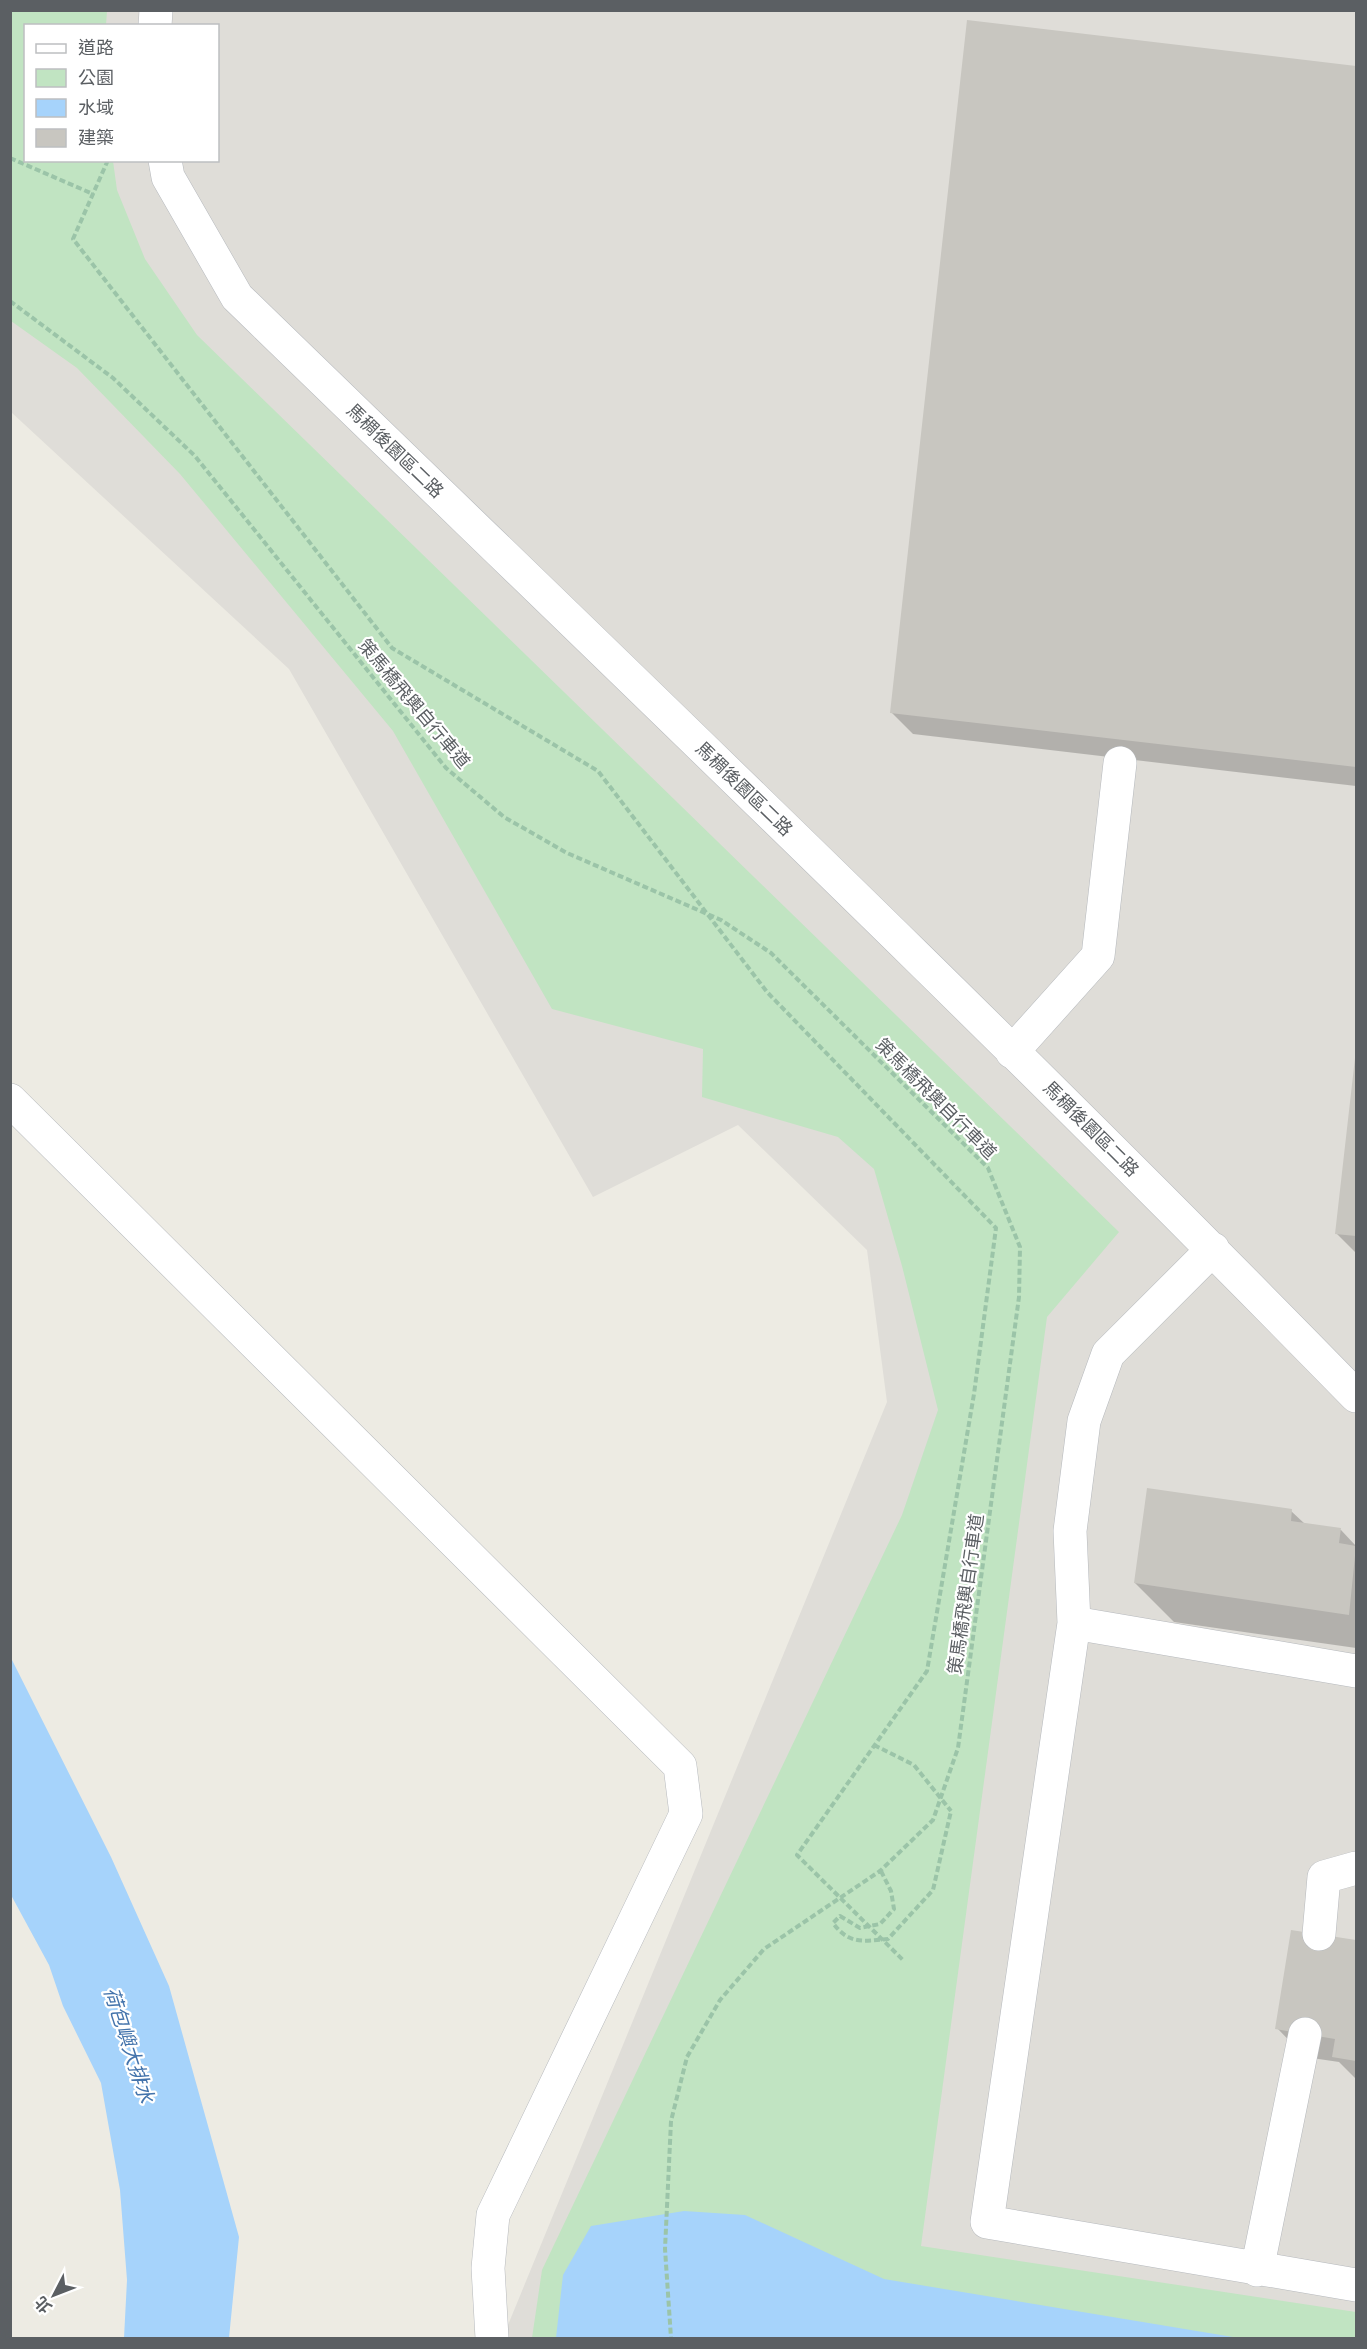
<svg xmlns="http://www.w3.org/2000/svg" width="1367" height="2349" viewBox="0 0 1367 2349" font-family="'Space Grotesk','Noto Sans TC',sans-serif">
<rect width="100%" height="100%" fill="#edebe3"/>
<!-- industrial -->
<path fill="#dfddd8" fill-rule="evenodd" d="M10,11H1356V2338H505L508,2325L887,1402L867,1250L738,1125L593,1197L289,669L11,412ZM26,26H218V160H26Z"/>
<!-- green -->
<path fill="#c1e4c2" d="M11,11H107L106,25L26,26V160L113,161L117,190L145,259L197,335L1119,1232L1047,1317L921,2246L1356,2312V2338H532L542,2270L902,1515L938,1410L902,1266L874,1169L838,1137L702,1097L703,1049L552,1009L393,731L180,474L77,368L11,321Z"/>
<!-- water -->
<path fill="#a6d3fb" d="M10,1656L111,1857L169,1986L239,2237L229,2338H124L127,2280L120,2190L101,2083L63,2006L49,1965L11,1895Z
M684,2211L745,2215L884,2279L1239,2338H556L563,2275L591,2226Z"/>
<!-- shadow -->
<path fill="#0003" d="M969,22L1356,68V786L913,734L891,712Z
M1356,1058V1253L1336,1233Z
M1291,1511L1305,1524L1341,1530L1356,1546V1648L1174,1622L1135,1583Z
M1292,1932L1356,1942V2079L1339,2062L1305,2057L1277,2028Z"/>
<!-- building -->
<path fill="#c8c6c0" d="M967,20L1356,66V767L890,713Z
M1355,1058H1356V1236L1335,1234Z
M1147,1488L1292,1509L1291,1521L1341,1528L1339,1543L1356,1546L1349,1615L1134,1583Z
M1291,1930L1356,1940V2061L1332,2057L1335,2039L1275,2029Z"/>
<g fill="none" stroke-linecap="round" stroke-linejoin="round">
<defs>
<path id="minor" d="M155,26L156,10
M165,160L168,177L237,297C612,661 991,1022 1356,1396
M1012,1052L1098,956L1120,763
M10,1100L680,1766L686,1814L493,2215L488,2268L492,2338
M1213,1249L1108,1354L1084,1421L1070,1531L1074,1623L987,2222L1356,2285
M1074,1623L1356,1671
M1319,1934L1324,1877L1356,1868
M1257,2270L1305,2034"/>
</defs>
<!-- minor casing -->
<use href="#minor" stroke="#b6b9bd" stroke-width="34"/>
<!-- path -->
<path stroke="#9bc4a8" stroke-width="4" stroke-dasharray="6 3" stroke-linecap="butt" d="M10,158L93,194
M108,160L73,239L392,648L598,771L767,992L996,1228L974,1394L927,1671L797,1855L903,1960
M874,1745L914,1765L951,1811"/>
<!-- minor -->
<use href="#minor" stroke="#fff" stroke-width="33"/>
<!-- path-bridge -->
<path stroke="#9bc4a8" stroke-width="4" stroke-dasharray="6 3" stroke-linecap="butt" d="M10,301L113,378L195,456L446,768L504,817L567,853L721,920L771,953L988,1168L1020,1247L1019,1297L958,1748L933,1820L880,1871L764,1949L720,2000L687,2057L671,2121L665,2249L671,2338
M881,1871L891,1891L894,1909L880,1924L860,1928L840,1916L833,1923C849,1945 863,1941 888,1939L933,1890L951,1811"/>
</g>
<g text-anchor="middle" stroke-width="4.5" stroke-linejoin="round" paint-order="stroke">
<!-- street labels -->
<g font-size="18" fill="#5b5f63" stroke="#fff">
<text transform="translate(395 451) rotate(44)" y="6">馬稠後園區二路</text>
<text transform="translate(414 704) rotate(50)" y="6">策馬橋飛輿自行車道</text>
<text transform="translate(744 789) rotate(44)" y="6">馬稠後園區二路</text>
<text transform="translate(936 1099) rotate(45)" y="6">策馬橋飛輿自行車道</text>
<text transform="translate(1091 1129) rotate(45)" y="6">馬稠後園區二路</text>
<text transform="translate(966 1594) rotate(-82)" y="6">策馬橋飛輿自行車道</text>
</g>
<!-- water labels -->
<g font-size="20" font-style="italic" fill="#4474ac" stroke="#fff">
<text transform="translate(129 2045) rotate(72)" y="7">荷包嶼大排水</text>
</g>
</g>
<!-- border -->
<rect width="1367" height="2349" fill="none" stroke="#5b5f63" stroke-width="24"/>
<!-- legend -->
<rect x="24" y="24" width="195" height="138" fill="#ffffff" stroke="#bdbfc1" stroke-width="1.5"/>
<rect x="36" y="44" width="30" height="9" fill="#ffffff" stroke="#bdbfc1" stroke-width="1.5"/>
<text x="78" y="54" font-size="18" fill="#5b5f63">道路</text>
<rect x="36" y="69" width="30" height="18" fill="#c1e4c2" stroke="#bdbfc1" stroke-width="1.5"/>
<text x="78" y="84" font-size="18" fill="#5b5f63">公園</text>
<rect x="36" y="99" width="30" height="18" fill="#a6d3fb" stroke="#bdbfc1" stroke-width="1.5"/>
<text x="78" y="114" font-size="18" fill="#5b5f63">水域</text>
<rect x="36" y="129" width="30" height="18" fill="#c8c6c0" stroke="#bdbfc1" stroke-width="1.5"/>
<text x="78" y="144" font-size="18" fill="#5b5f63">建築</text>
<!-- north arrow -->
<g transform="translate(54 2295) rotate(228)" stroke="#ffffff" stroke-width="4.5" paint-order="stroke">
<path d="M0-4.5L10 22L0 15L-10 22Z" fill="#5b5f63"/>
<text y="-9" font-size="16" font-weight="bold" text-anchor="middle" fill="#5b5f63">北</text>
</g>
</svg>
